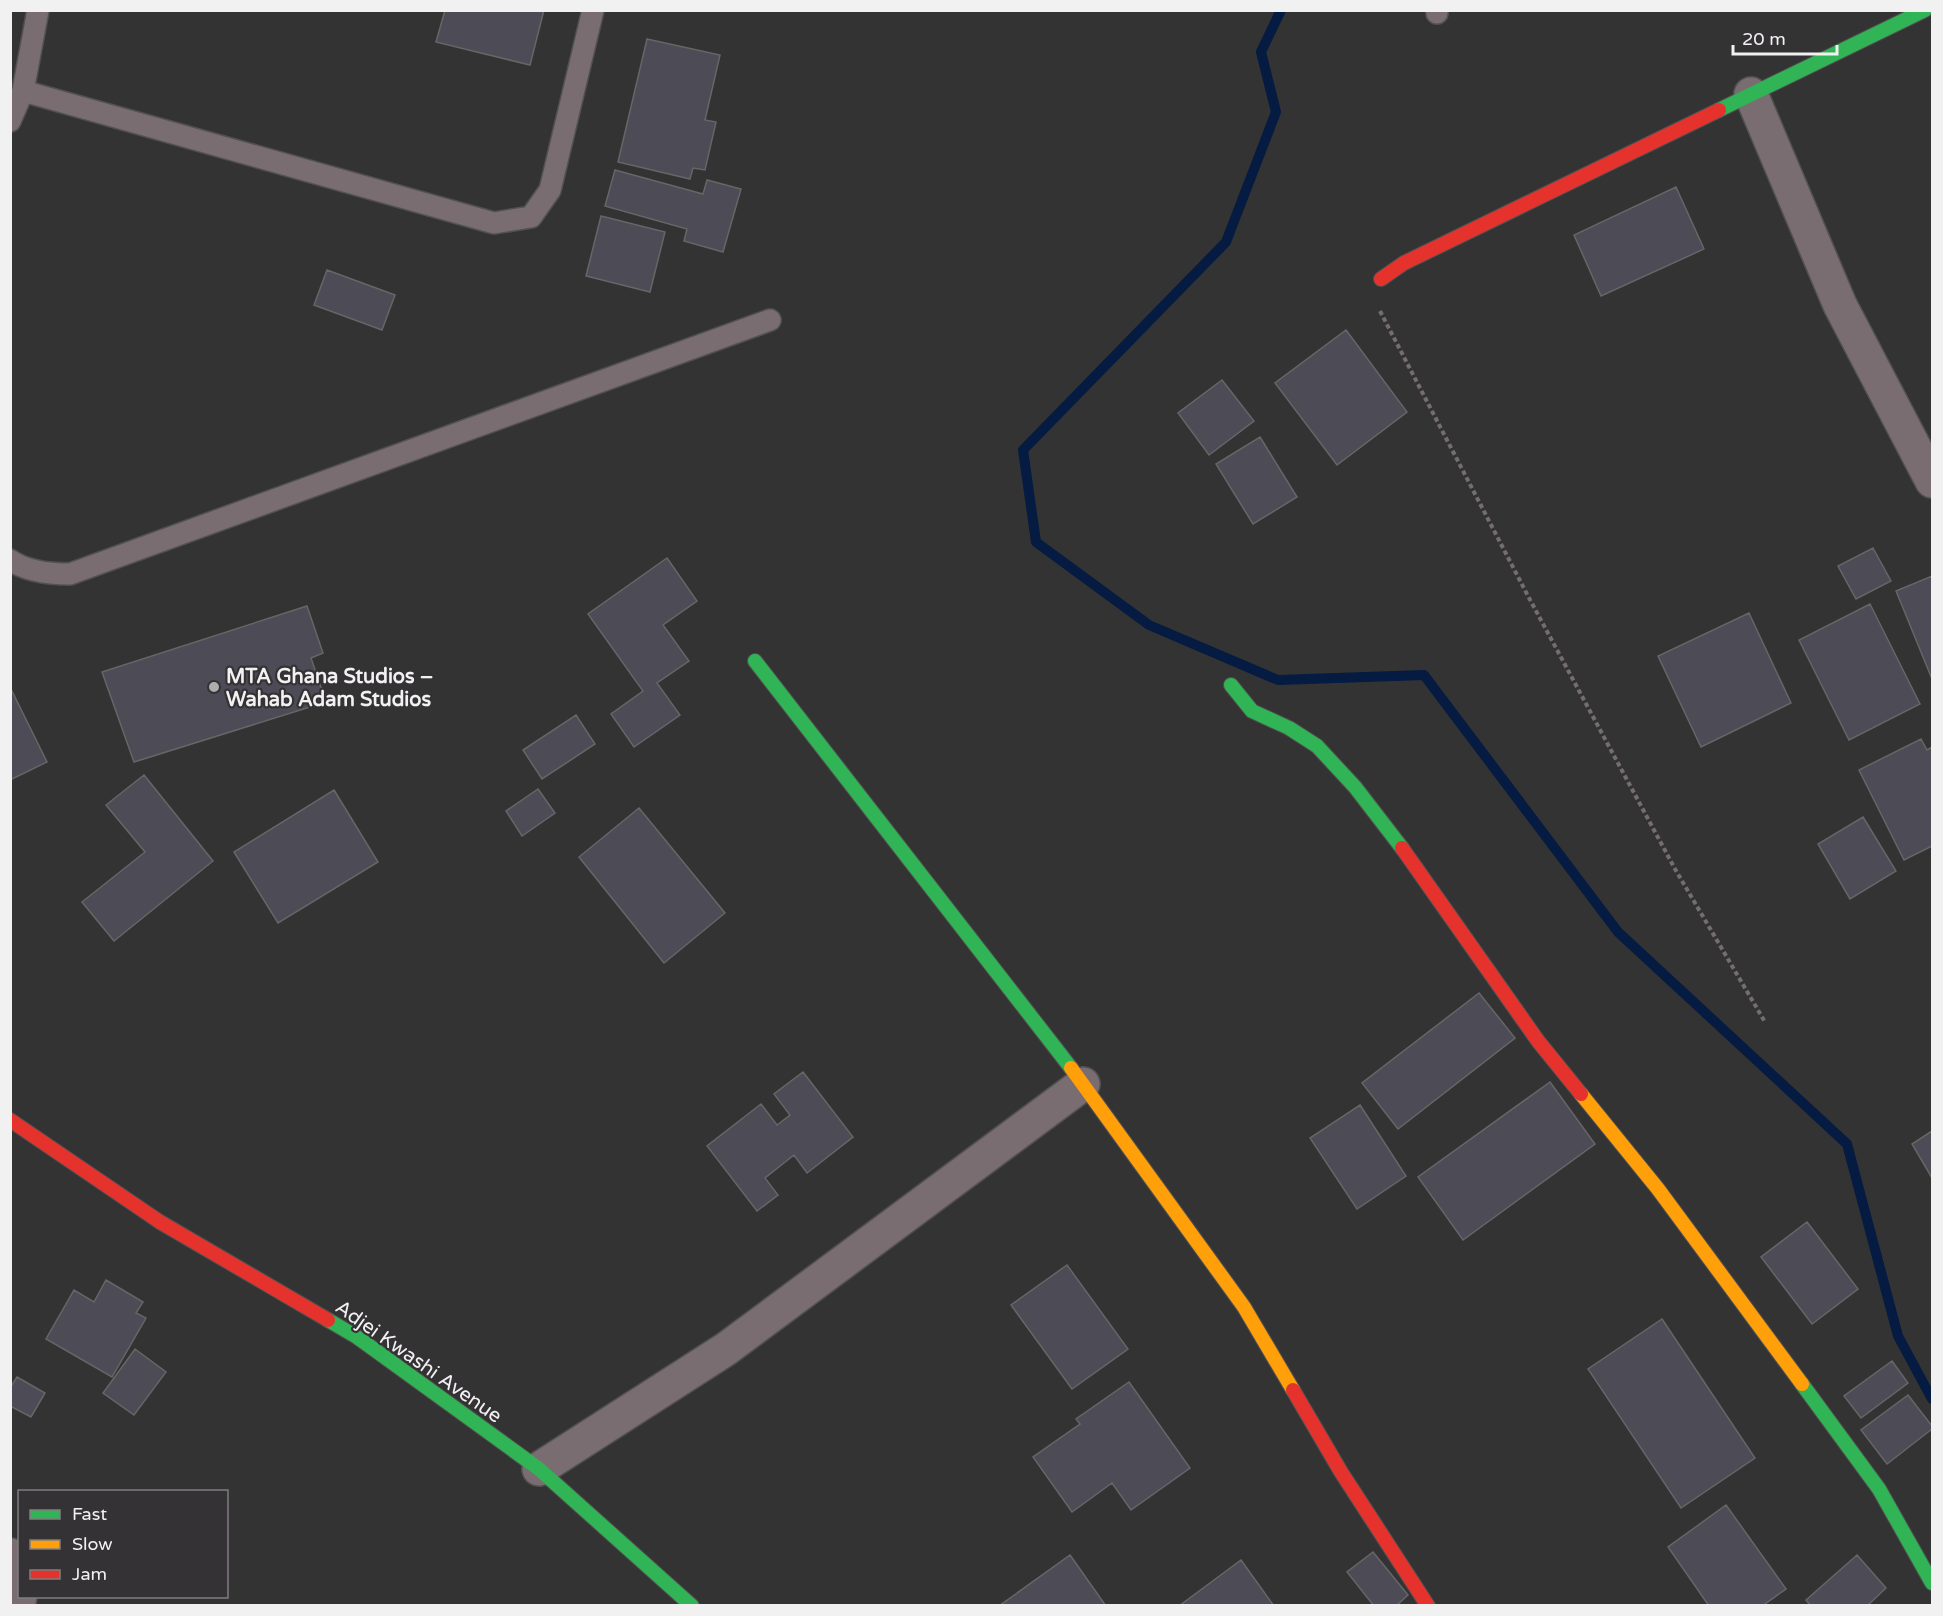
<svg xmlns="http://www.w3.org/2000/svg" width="1943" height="1616" viewBox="0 0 1943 1616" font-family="'Varela Round',sans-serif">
<rect width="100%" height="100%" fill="#333"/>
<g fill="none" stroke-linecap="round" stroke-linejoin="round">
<!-- stream -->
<path stroke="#051b42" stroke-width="10" d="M1281,10L1261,52L1276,112L1226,242L1023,450L1036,542L1149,625L1278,680L1424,675L1618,932L1847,1144L1898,1336L1932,1399"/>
</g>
<!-- building -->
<path fill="#4d4b56" stroke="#666667" stroke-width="1.5" d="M445,10H544L530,65L436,42Z
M647,39L720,55L705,120L716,122L705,170L693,168L690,179L618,162Z
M615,170L703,194L707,180L741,189L723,252L684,241L687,229L605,206Z
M1676,187L1704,249L1601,296L1574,235Z
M601,216L665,232L650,292L586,276Z
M327,270L395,295L382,330L314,305Z
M1346,330L1407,412L1337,465L1275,383Z
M1222,380L1254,421L1209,455L1178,413Z
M1260,437L1297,497L1253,524L1216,464Z
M1873,548L1891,581L1856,599L1838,566Z
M667,558L697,601L663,625L689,661L657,683L680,715L634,747L611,714L643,691L588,614Z
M1932,576V679L1896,591Z
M1870,604L1920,704L1849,740L1799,640Z
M307,606L323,653L311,658L326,702L134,762L102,672Z
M1749,613L1791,703L1701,747L1658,656Z
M10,687L47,762L10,780Z
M576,715L595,744L542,779L523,750Z
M1921,739L1927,750L1932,747V846L1904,860L1859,770Z
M144,775L213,861L114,941L82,902L145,852L106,805Z
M538,789L555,813L522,836L506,811Z
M334,790L378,862L278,923L234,852Z
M639,808L725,913L664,963L579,857Z
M1863,817L1896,871L1850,899L1818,844Z
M1479,993L1515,1038L1398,1129L1362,1083Z
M803,1072L853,1137L807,1173L794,1155L765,1178L778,1195L757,1211L707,1146L761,1104L777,1125L790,1115L774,1094Z
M1550,1082L1595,1144L1463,1240L1418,1177Z
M1360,1105L1406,1176L1357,1209L1310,1138Z
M1932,1131V1178L1912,1144Z
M1807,1222L1858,1289L1812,1324L1761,1257Z
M1067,1265L1128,1349L1072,1389L1011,1305Z
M106,1280L143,1302L136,1313L146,1318L112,1377L46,1339L74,1290L94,1302Z
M1662,1319L1755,1458L1681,1508L1588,1369Z
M135,1349L166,1372L134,1415L103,1393Z
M1892,1361L1908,1383L1861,1418L1844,1396Z
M17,1377L45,1393L31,1417L10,1406V1388Z
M1129,1382L1190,1468L1131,1510L1112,1483L1072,1512L1033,1457L1080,1424L1076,1419Z
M1908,1395L1932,1426V1429L1887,1464L1861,1430Z
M1726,1505L1786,1589L1762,1606H1709L1668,1547Z
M1373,1552L1408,1595L1396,1606H1374L1347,1572Z
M1070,1555L1106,1606H999Z
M1857,1555L1886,1588L1867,1606H1811L1806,1600Z
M1241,1560L1274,1606H1179Z"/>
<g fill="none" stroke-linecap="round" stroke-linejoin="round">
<defs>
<path id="lane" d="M1437,10V13
M23,91L494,223L531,217L550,190L593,10
M10,121L23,91L38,10
M10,560C27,572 50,574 70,574L770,320"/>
<path id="street" d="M1751,94L1840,305L1932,481
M539,1469L726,1349L1083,1084
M10,1555L20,1567
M18,1606L20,1596"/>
<path id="fast" d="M1719,110L1925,10
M755,661L1071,1068
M1231,685L1252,711L1289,728L1317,746L1355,787L1402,848
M328,1320L357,1337L539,1469L692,1606
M1802,1384L1879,1489L1932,1583"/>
<path id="slow" d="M1071,1068L1244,1307L1293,1390
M1581,1094L1658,1189L1802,1384"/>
<path id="jam" d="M1381,279L1404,263L1719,110
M1402,848L1538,1041L1581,1094
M10,1120L160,1222L328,1320
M1293,1390L1341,1472L1428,1606"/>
</defs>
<!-- lane casing -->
<use href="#lane" stroke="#525152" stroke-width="24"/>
<!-- street casing -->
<use href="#street" stroke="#525152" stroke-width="36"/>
<!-- fast casing -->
<use href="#fast" stroke="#525152" stroke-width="16"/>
<!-- slow casing -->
<use href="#slow" stroke="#525152" stroke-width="16"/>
<!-- jam casing -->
<use href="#jam" stroke="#525152" stroke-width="16"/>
<!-- path -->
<path stroke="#756e71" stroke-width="4" stroke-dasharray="4.5 3" stroke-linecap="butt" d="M1380,311L1528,596L1675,869L1765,1022"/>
<!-- lane -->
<use href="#lane" stroke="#7a6d72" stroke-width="21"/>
<!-- street -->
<use href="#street" stroke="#7a6d72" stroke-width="33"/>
<!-- fast -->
<use href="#fast" stroke="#30b455" stroke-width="14"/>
<!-- slow -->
<use href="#slow" stroke="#ff9f0a" stroke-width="14"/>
<!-- jam -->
<use href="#jam" stroke="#e5322d" stroke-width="14"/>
</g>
<!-- markers -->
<circle fill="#afaeaf" stroke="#343234" stroke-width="2" cx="214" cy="687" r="6"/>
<g text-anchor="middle" stroke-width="4.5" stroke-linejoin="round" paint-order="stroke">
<!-- poi labels -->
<g font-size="20" font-weight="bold" fill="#f2f1f2" stroke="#343234" text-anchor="start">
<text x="226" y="683">MTA Ghana Studios –<tspan x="226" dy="23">Wahab Adam Studios</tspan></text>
</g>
<!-- street labels -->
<g font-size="20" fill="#f2f1f2" stroke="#343234">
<text transform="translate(419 1361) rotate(35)" y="7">Adjei Kwashi Avenue</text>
</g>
</g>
<!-- border -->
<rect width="1943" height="1616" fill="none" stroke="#f2f1f2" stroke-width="24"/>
<!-- legend -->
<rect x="18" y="1490" width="210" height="108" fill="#343234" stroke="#807e80" stroke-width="1.5"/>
<rect x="30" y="1510" width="30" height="9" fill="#30b455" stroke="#807e80" stroke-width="1.5"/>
<text x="72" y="1520" font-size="18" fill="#f2f1f2">Fast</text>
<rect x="30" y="1540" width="30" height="9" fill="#ff9f0a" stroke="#807e80" stroke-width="1.5"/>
<text x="72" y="1550" font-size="18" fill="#f2f1f2">Slow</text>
<rect x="30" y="1570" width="30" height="9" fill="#e5322d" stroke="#807e80" stroke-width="1.5"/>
<text x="72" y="1580" font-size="18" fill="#f2f1f2">Jam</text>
<!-- scale -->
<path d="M1733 45v9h104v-9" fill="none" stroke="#f2f1f2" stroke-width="3"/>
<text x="1742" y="45" font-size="18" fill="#f2f1f2" stroke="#343234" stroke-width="4.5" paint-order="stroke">20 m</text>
</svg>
